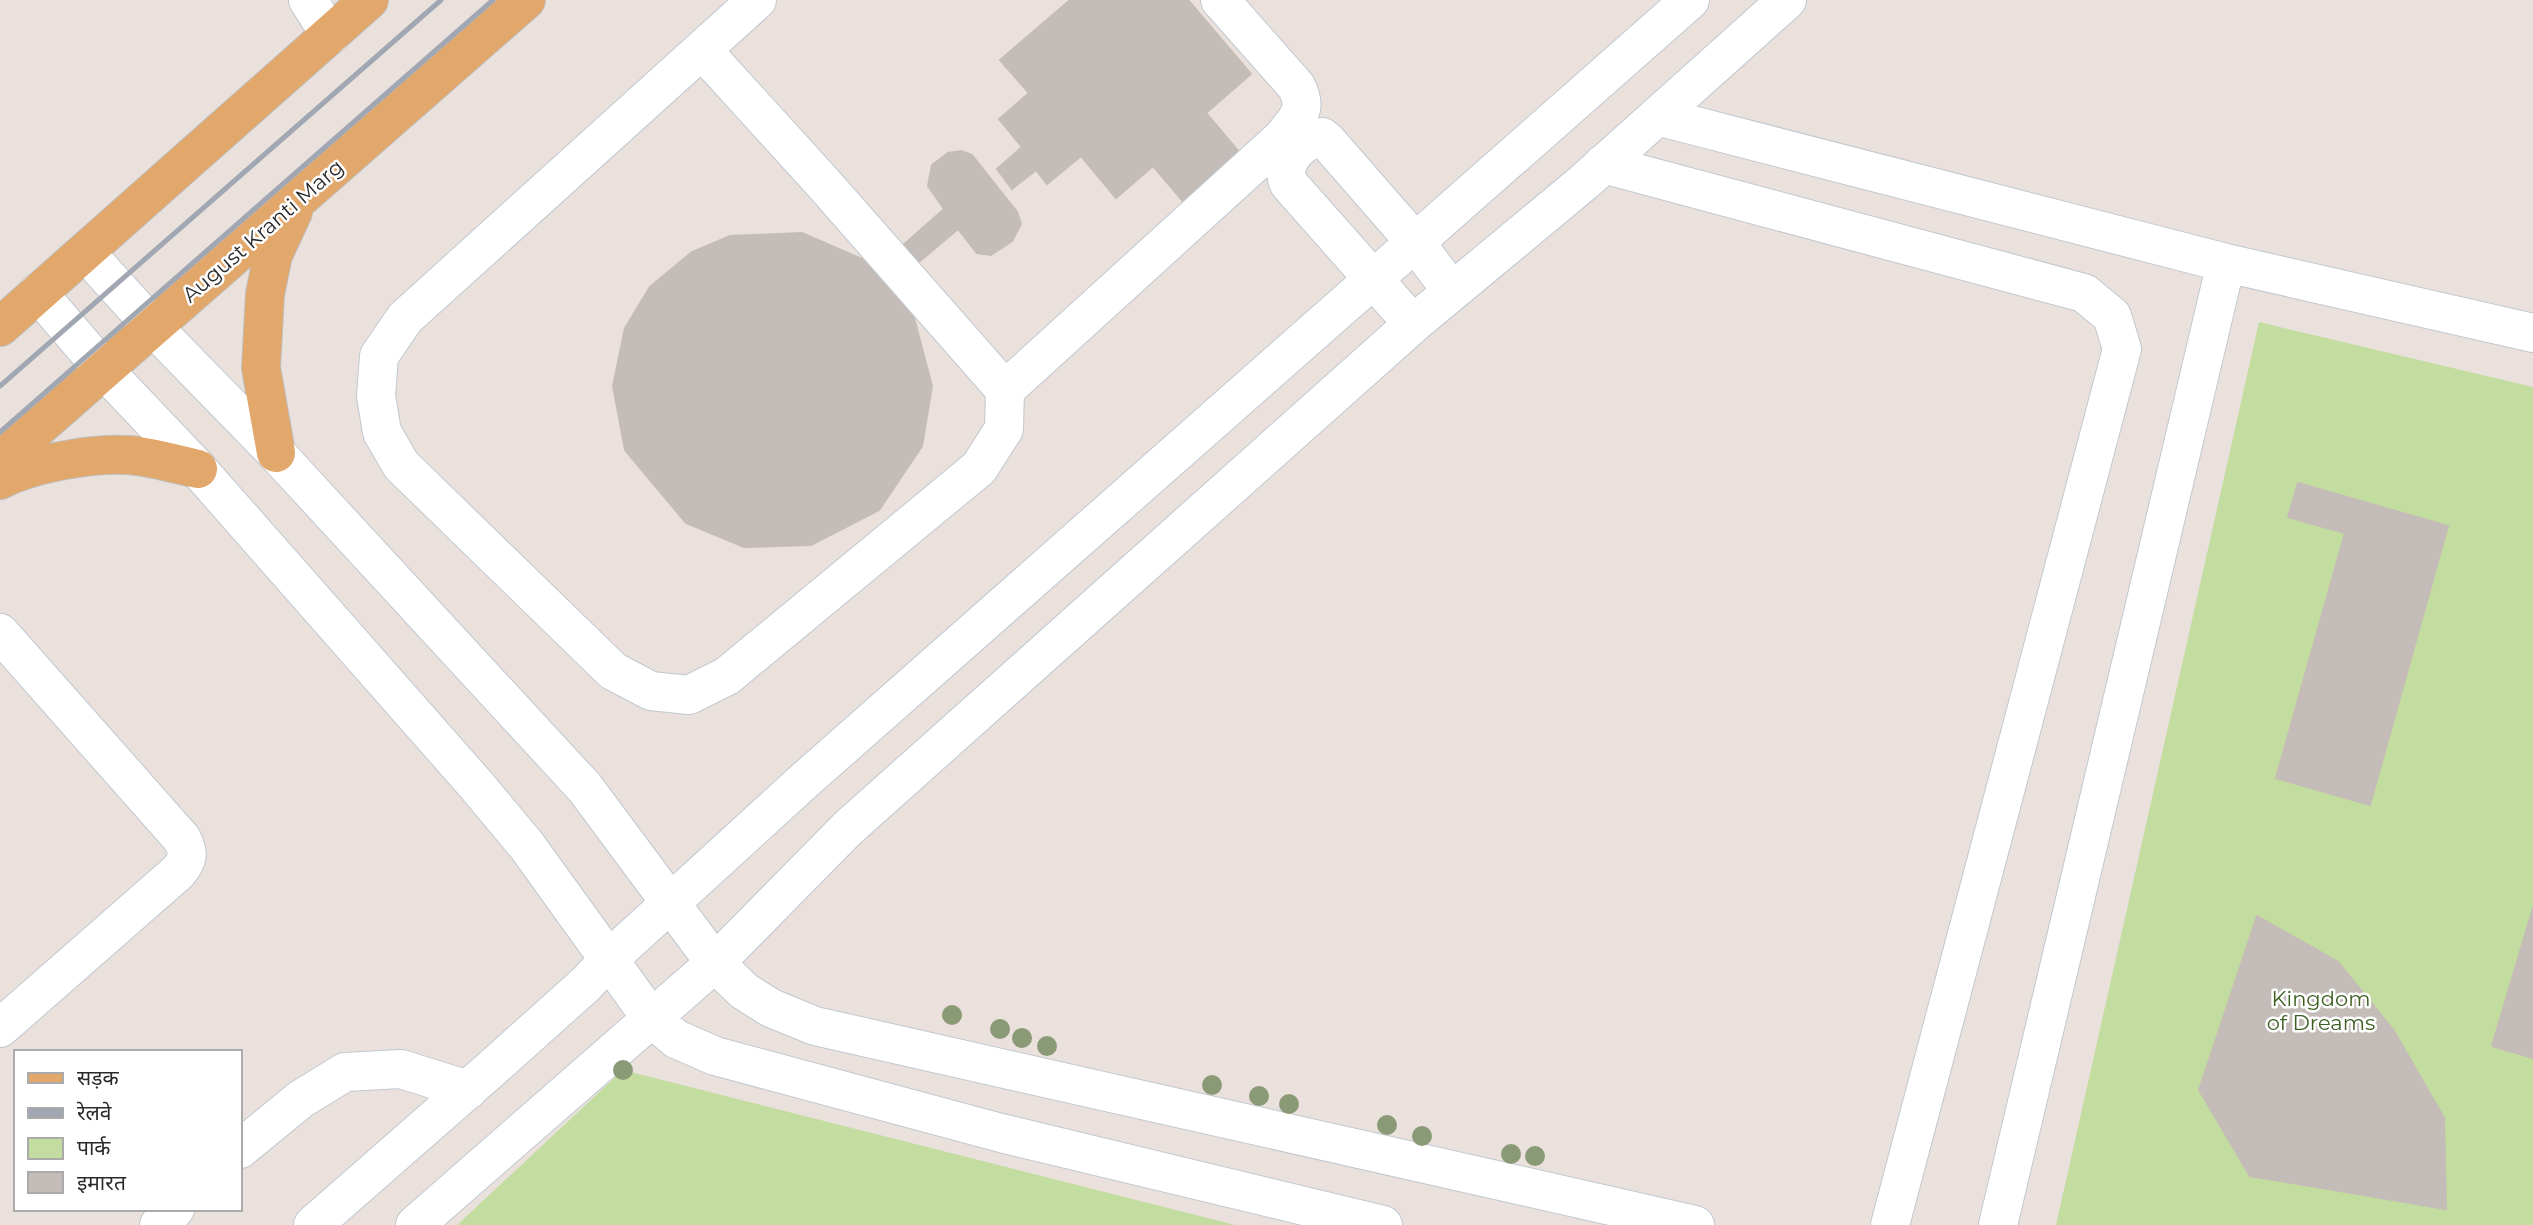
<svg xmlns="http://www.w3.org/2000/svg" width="2533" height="1225" viewBox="0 0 2533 1225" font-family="Montserrat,'Noto Sans Devanagari',sans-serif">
<rect width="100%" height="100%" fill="#eae1dd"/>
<!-- green -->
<path fill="#c3dc9f" d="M2259,322L2533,387V1225H2056Z
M623,1070L1235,1225H457Z"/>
<!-- building -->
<path fill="#c3bcb8" stroke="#c5bcb7" stroke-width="2" d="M1070,0H1188L1251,74L1206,113L1250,165L1193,213L1153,166L1116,198L1081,156L1047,184L1036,170L1012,189L997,169L1022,147L999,119L1029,93L1000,60Z
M961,151L972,155L1017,212L1021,224L1012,241L991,255L977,253L958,229L888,288L914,318L932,386L922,446L879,510L811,545L744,547L686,523L625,450L613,386L625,328L650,287L692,252L730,236L802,233L862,259L871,269L901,247L944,209L928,186L932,165L948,153Z
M2298,483L2448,526L2370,805L2276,778L2345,533L2288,517Z
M2533,908V1058L2492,1046Z
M2257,916L2338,962L2394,1031L2444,1118L2446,1209L2250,1176L2199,1090Z"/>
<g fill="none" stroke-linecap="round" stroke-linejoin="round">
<defs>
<path id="minor" d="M308,0L330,35
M757,0L405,318L379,356L376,396L382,432L401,465L613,671L651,691L689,695L727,676L979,468L1004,429L1005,390L1282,138C1297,119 1309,110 1296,86L1220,0
M703,51L824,184L1005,390
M1657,116L2226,263L2533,333
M1603,164L2084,293L2112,316L2122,349L1890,1225
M86,253L153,327L276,453L585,788L715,963L744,991L771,1008L815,1026L1695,1225
M38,293L104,370L198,469L477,786L527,846L651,1018L676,1039L715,1056L1001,1133L1383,1225
M1413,324L1289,184C1278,163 1301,140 1322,137L1327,141L1415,242L1451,290
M0,633L182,839C189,853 189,859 178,872L0,1028
M240,1149L301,1099L345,1072L401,1069L468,1090
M159,1225L175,1209
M313,1225L490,1070L586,984L609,959L805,780L1690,0
M415,1225L715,963L848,828L1413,324L1584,182L1787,0
M1998,1225L2226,263"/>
<path id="major" d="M0,327L369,0
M276,453L261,368L265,294L273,255L293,212
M0,461L526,0
M0,480C36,462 104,450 144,457C162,460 180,465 198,469"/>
</defs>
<!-- minor casing -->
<use href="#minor" stroke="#c1c8cf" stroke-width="40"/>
<!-- major casing -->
<use href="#major" stroke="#bfbfbf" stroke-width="40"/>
<!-- minor -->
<use href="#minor" stroke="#fff" stroke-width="38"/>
<!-- major -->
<use href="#major" stroke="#e2a76a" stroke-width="38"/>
<!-- rail -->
<path stroke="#a0a7b2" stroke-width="5" d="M0,386L441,0
M0,432L493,0"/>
</g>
<!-- trees -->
<g fill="#8b9a76">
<circle cx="952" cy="1015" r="10"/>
<circle cx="1000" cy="1029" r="10"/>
<circle cx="1022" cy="1038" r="10"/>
<circle cx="1047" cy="1046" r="10"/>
<circle cx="623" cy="1070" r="10"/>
<circle cx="1212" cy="1085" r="10"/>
<circle cx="1259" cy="1096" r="10"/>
<circle cx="1289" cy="1104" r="10"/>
<circle cx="1387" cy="1125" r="10"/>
<circle cx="1422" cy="1136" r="10"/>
<circle cx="1511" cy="1154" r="10"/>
<circle cx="1535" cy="1156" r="10"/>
</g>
<g text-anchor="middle" stroke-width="5" stroke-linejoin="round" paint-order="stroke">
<!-- street labels -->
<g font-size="21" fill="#2a2a2a" stroke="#fff">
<text transform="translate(263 231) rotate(-41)" y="7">August Kranti Marg</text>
</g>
<!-- park labels -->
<g font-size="21" fill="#3e5f21" stroke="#fff">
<text x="2321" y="1006">Kingdom<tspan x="2321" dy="24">of Dreams</tspan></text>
</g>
</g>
<!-- legend -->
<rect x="14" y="1050" width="228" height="161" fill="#ffffff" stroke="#aaaaaa" stroke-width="2"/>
<rect x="28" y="1073" width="35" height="10" fill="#e2a76a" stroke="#aaaaaa" stroke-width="2"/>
<text x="77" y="1085" font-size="21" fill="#2a2a2a">सड़क</text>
<rect x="28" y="1108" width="35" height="10" fill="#a0a7b2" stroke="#aaaaaa" stroke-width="2"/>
<text x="77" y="1120" font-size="21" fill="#2a2a2a">रेलवे</text>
<rect x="28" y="1138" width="35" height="21" fill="#c3dc9f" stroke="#aaaaaa" stroke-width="2"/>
<text x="77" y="1155" font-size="21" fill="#2a2a2a">पार्क</text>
<rect x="28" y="1172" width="35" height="21" fill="#c3bcb8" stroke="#aaaaaa" stroke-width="2"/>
<text x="77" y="1190" font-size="21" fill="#2a2a2a">इमारत</text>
</svg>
